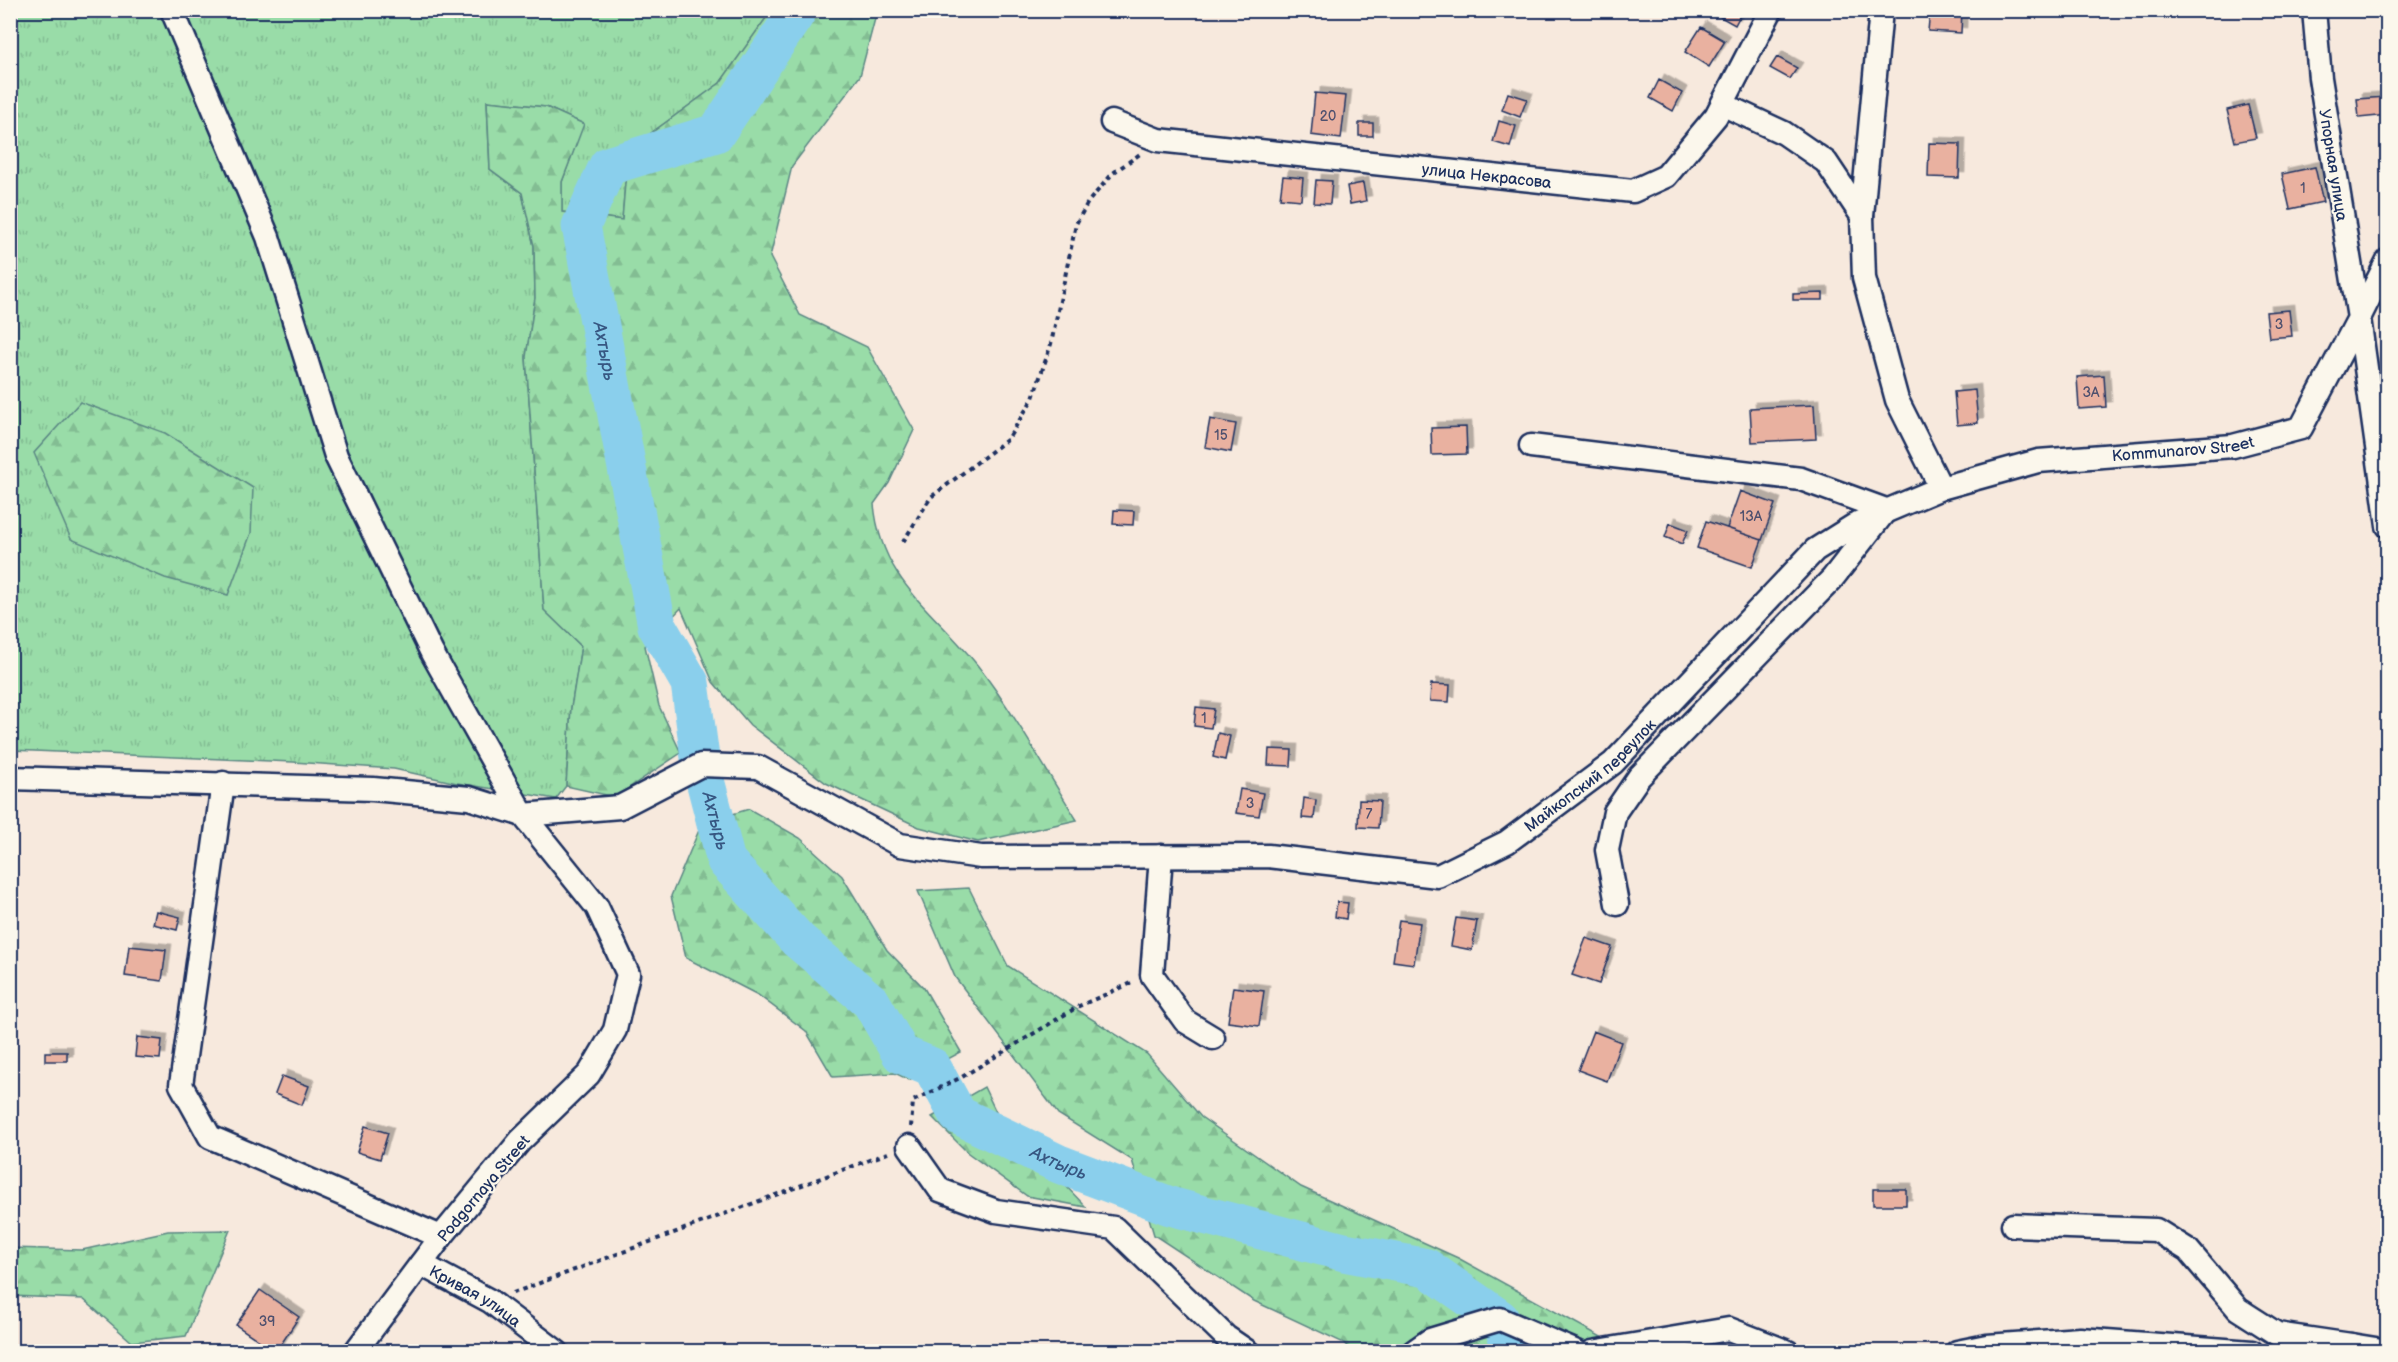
<svg xmlns="http://www.w3.org/2000/svg" width="2398" height="1362" viewBox="0 0 2398 1362" font-family="'Balsamiq Sans',sans-serif">
<defs>
<pattern id="grass-tufts" width="24" height="20" patternUnits="userSpaceOnUse" patternTransform="scale(1.5)"><rect width="24" height="20" fill="#99dca8"/><path d="M3 7l-1-3M5 7V3M7 7l1-3M15 17l-1-3M17 17v-4M19 17l1-3" fill="none" stroke="#83bd93"/></pattern>
<pattern id="forest-firs" width="22" height="20" patternUnits="userSpaceOnUse" patternTransform="scale(1.5)"><rect width="22" height="20" fill="#99dca8"/><path d="M5 1l3.5 6h-7zM16 11l3.5 6h-7z" fill="#83bd93"/></pattern>
<filter id="shadow"><feDropShadow dx="5.5" dy="-5.5" stdDeviation="0" flood-color="#0004"/></filter>
</defs>
<rect width="100%" height="100%" fill="#f7e9dd"/>
<filter id="ink" filterUnits="userSpaceOnUse"><feTurbulence type="fractalNoise" baseFrequency=".0167" numOctaves="2"/><feDisplacementMap in="SourceGraphic" scale="12" xChannelSelector="R" yChannelSelector="G"/><feConvolveMatrix kernelMatrix="1 2 1 2 8 2 1 2 1" color-interpolation-filters="sRGB"/></filter>
<g filter="url(#ink)">
<!-- grass -->
<path fill="url(#grass-tufts)" stroke="#5a8683" stroke-width="1.5" d="M11,11H771L720,83L647,136L625,183L622,220L562,212V182L583,124L546,107L487,101L490,169L522,193L534,246L535,298L526,357L544,610L581,646L571,708L566,786L556,799L457,783L394,769L293,762L11,750Z"/>
<!-- forest -->
<path fill="url(#forest-firs)" stroke="#5a8683" stroke-width="1.5" d="M771,11H877L860,76L792,166L770,257L800,315L867,347L914,430L889,483L874,504C881,582 935,611 978,666C1015,714 1045,769 1077,820L978,842L919,827L826,783L750,725L713,682L681,608L645,646L659,706L681,753L615,797L566,786L571,708L581,646L544,610L526,357L535,298L534,246L522,193L490,169L487,101L546,107L584,124L562,182V212L622,220L625,183L647,136L720,83Z
M80,402L165,433L253,488L251,533L228,595L165,578L71,539L34,453Z
M749,809L800,838L842,876L887,950L924,988L961,1052L909,1080L895,1073L833,1077L806,1031L758,995L686,958L671,896L702,823Z
M969,888L1008,966L1147,1054L1201,1117L1301,1187L1458,1258L1612,1343L1696,1351H1351L1344,1343L1254,1301L1154,1235L1132,1160L1058,1114L955,977L918,891Z
M984,1087L997,1114L1086,1207L1027,1196L968,1153L932,1117Z
M230,1230L186,1336L132,1342L83,1299L11,1296V1248L82,1250L168,1231Z"/>
<g fill="none" stroke-linecap="round" stroke-linejoin="round">
<!-- river -->
<path stroke="#8acfec" stroke-width="39" id="s1" d="M798,10L716,133L608,166L581,226L657,626L690,683L701,765L726,861L798,940L871,1002L901,1054L932,1067L958,1115L1059,1164L1170,1206L1344,1252L1427,1268L1500,1319L1514,1352"/>
</g>
<!-- building -->
<path fill="#e9b1a0" stroke="#1b2f5e" stroke-width="1.5" filter="url(#shadow)" d="M1708,10H1743L1735,25Z
M1930,10H1962L1961,33L1928,31Z
M2340,10H2370V11L2340,13Z
M1701,27L1725,41L1709,67L1685,52Z
M1777,57L1797,68L1790,79L1770,68Z
M1659,80L1682,93L1673,111L1650,98Z
M1315,93L1346,96L1341,139L1311,135Z
M1508,93L1527,99L1520,117L1502,110Z
M2386,97L2388,115L2359,118L2357,99Z
M2248,105L2256,138L2235,142L2227,110Z
M1499,121L1516,126L1510,147L1493,142Z
M1359,123H1373V136H1359Z
M1929,143L1960,144L1959,178L1928,177Z
M2315,167L2323,202L2290,209L2282,174Z
M1283,176L1303,178L1301,200L1280,198Z
M1316,180L1332,181L1330,204L1314,203Z
M1363,183L1366,201L1350,204L1347,186Z
M1823,293V300H1793V294Z
M2289,310L2292,336L2269,338L2266,312Z
M2104,375L2106,407L2079,409L2077,377Z
M1975,390L1978,423L1957,425L1954,392Z
M1814,405L1816,439L1752,442L1750,408Z
M1210,419L1236,424L1231,452L1205,447Z
M1466,427L1467,454L1432,455L1431,428Z
M1740,491L1775,504L1762,540L1727,528Z
M1114,510L1134,511L1133,525L1113,524Z
M1706,521L1762,540L1752,567L1697,548Z
M1670,523L1688,530L1682,544L1665,537Z
M1431,684L1450,685L1449,702L1430,701Z
M1196,707L1214,709L1211,728L1194,726Z
M1218,733L1230,736L1225,760L1213,757Z
M1269,749L1292,750L1291,766L1268,765Z
M1240,789L1263,793L1259,816L1236,813Z
M1304,798L1316,800L1314,819L1302,818Z
M1359,800L1380,801L1378,828L1358,827Z
M1337,902L1348,903L1346,919L1335,917Z
M156,911L180,917L177,930L153,924Z
M1456,918L1477,921L1472,950L1451,946Z
M1399,920L1420,923L1414,964L1393,961Z
M1586,938L1612,947L1599,984L1572,975Z
M129,946L166,950L162,981L125,976Z
M1233,987L1264,991L1259,1026L1228,1022Z
M1593,1031L1621,1042L1607,1081L1578,1070Z
M137,1037L162,1040L160,1059L135,1057Z
M45,1052H67V1061H45Z
M282,1076L309,1086L302,1105L275,1094Z
M365,1126L388,1133L380,1159L357,1152Z
M1873,1189H1906V1205H1873Z
M260,1290L299,1317L276,1352L236,1325Z"/>
<g fill="none" stroke-linecap="round" stroke-linejoin="round">
<defs>
<g id="minor">
<path id="s2" d="M172,10L268,237L336,456L432,653L523,815L620,807L701,765L758,767L900,845L981,857L1268,856L1438,876L1507,842L1613,763L1815,550L1858,523L1941,488L2038,461L2233,446L2301,428L2359,318L2320,78L2314,10"/>
<path d="M1881,10L1862,216L1864,278L1897,400L1941,488"/>
<path d="M1724,105L1784,133L1826,162L1862,216"/>
<path id="s3" d="M1112,122L1158,140L1633,191L1666,176L1716,116L1771,10"/>
<path d="M2388,260L2359,318L2388,526"/>
<path d="M1531,446L1801,479L1886,510L1832,579L1639,777L1615,812L1607,850L1617,904"/>
<path d="M10,778L373,789L469,798L523,815L597,907L628,974L615,1030L589,1074L520,1141L441,1237L355,1352"/>
<path d="M223,783L181,1085L210,1137L441,1237"/>
<path d="M1161,856L1152,975L1185,1021L1213,1038"/>
<path d="M909,1146L940,1190L996,1211L1114,1228L1226,1337L1248,1352"/>
<path d="M2013,1225L2156,1230L2188,1250L2238,1309L2277,1334L2351,1345"/>
<path id="s4" d="M421,1264L490,1301L557,1352"/>
<path d="M2336,1349L2351,1345L2388,1351"/>
<path d="M1413,1352L1430,1340L1500,1319L1577,1352"/>
<path d="M1592,1352L1729,1329L1788,1352"/>
<path d="M1957,1352L1987,1346L2080,1339L2252,1352"/>
</g>
</defs>
<!-- minor casing -->
<use href="#minor" stroke="#1b2f5e" stroke-width="27"/>
<!-- path -->
<path stroke="#1b2f5e" stroke-width="4" stroke-dasharray="4.5 4.5" stroke-linecap="butt" d="M903,542L931,497L1008,439L1033,398L1051,344L1076,224L1088,202L1113,173L1140,154
M911,1127L913,1101L962,1077L1079,1006L1134,982
M513,1293L888,1153"/>
<!-- minor -->
<use href="#minor" stroke="#fbf7ec" stroke-width="22"/>
</g>
</g>
<g text-anchor="middle" stroke-width="4.5" stroke-linejoin="round" paint-order="stroke">
<!-- number labels -->
<g font-size="14" fill="#4e506e">
<text x="1328" y="121">20</text>
<text x="2303" y="193">1</text>
<text x="2279" y="329">3</text>
<text x="2091" y="397">3А</text>
<text x="1221" y="440">15</text>
<text x="1751" y="521">13А</text>
<text x="1204" y="723">1</text>
<text x="1250" y="808">3</text>
<text x="1369" y="819">7</text>
<text x="267" y="1326">39</text>
</g>
<!-- street labels -->
<g font-size="16" fill="#1b2f5e" stroke="#fbf7ec">
<text transform="translate(2334 165) rotate(81)" y="6">Упорная улица</text>
<text dy="6" stroke="none"><textPath href="#s3" startOffset="380">улица Некрасова</textPath></text>
<text dy="6" stroke="none"><textPath href="#s2" startOffset="2718">Kommunarov Street</textPath></text>
<text dy="6" stroke="none"><textPath href="#s2" startOffset="2012">Майкопский переулок</textPath></text>
<text transform="translate(483 1188) rotate(-50)" y="6">Podgornaya Street</text>
<text dy="6" stroke="none"><textPath href="#s4" startOffset="63">Кривая улица</textPath></text>
</g>
<!-- water labels -->
<g font-size="18" font-style="italic" fill="#375782" stroke="#fbf7ec">
<text dy="6" stroke="none"><textPath href="#s1" startOffset="454">Ахтырь</textPath></text>
<text dy="6" stroke="none"><textPath href="#s1" startOffset="940">Ахтырь</textPath></text>
<text dy="6" stroke="none"><textPath href="#s1" startOffset="1444">Ахтырь</textPath></text>
</g>
</g>
<!-- margin -->
<rect width="2398" height="1362" fill="none" stroke="#fbf7ec" stroke-width="36"/>
<rect x="18" y="18" width="2362" height="1326" fill="none" stroke="#1b2f5e" stroke-width="2" filter="url(#ink)"/>
</svg>
